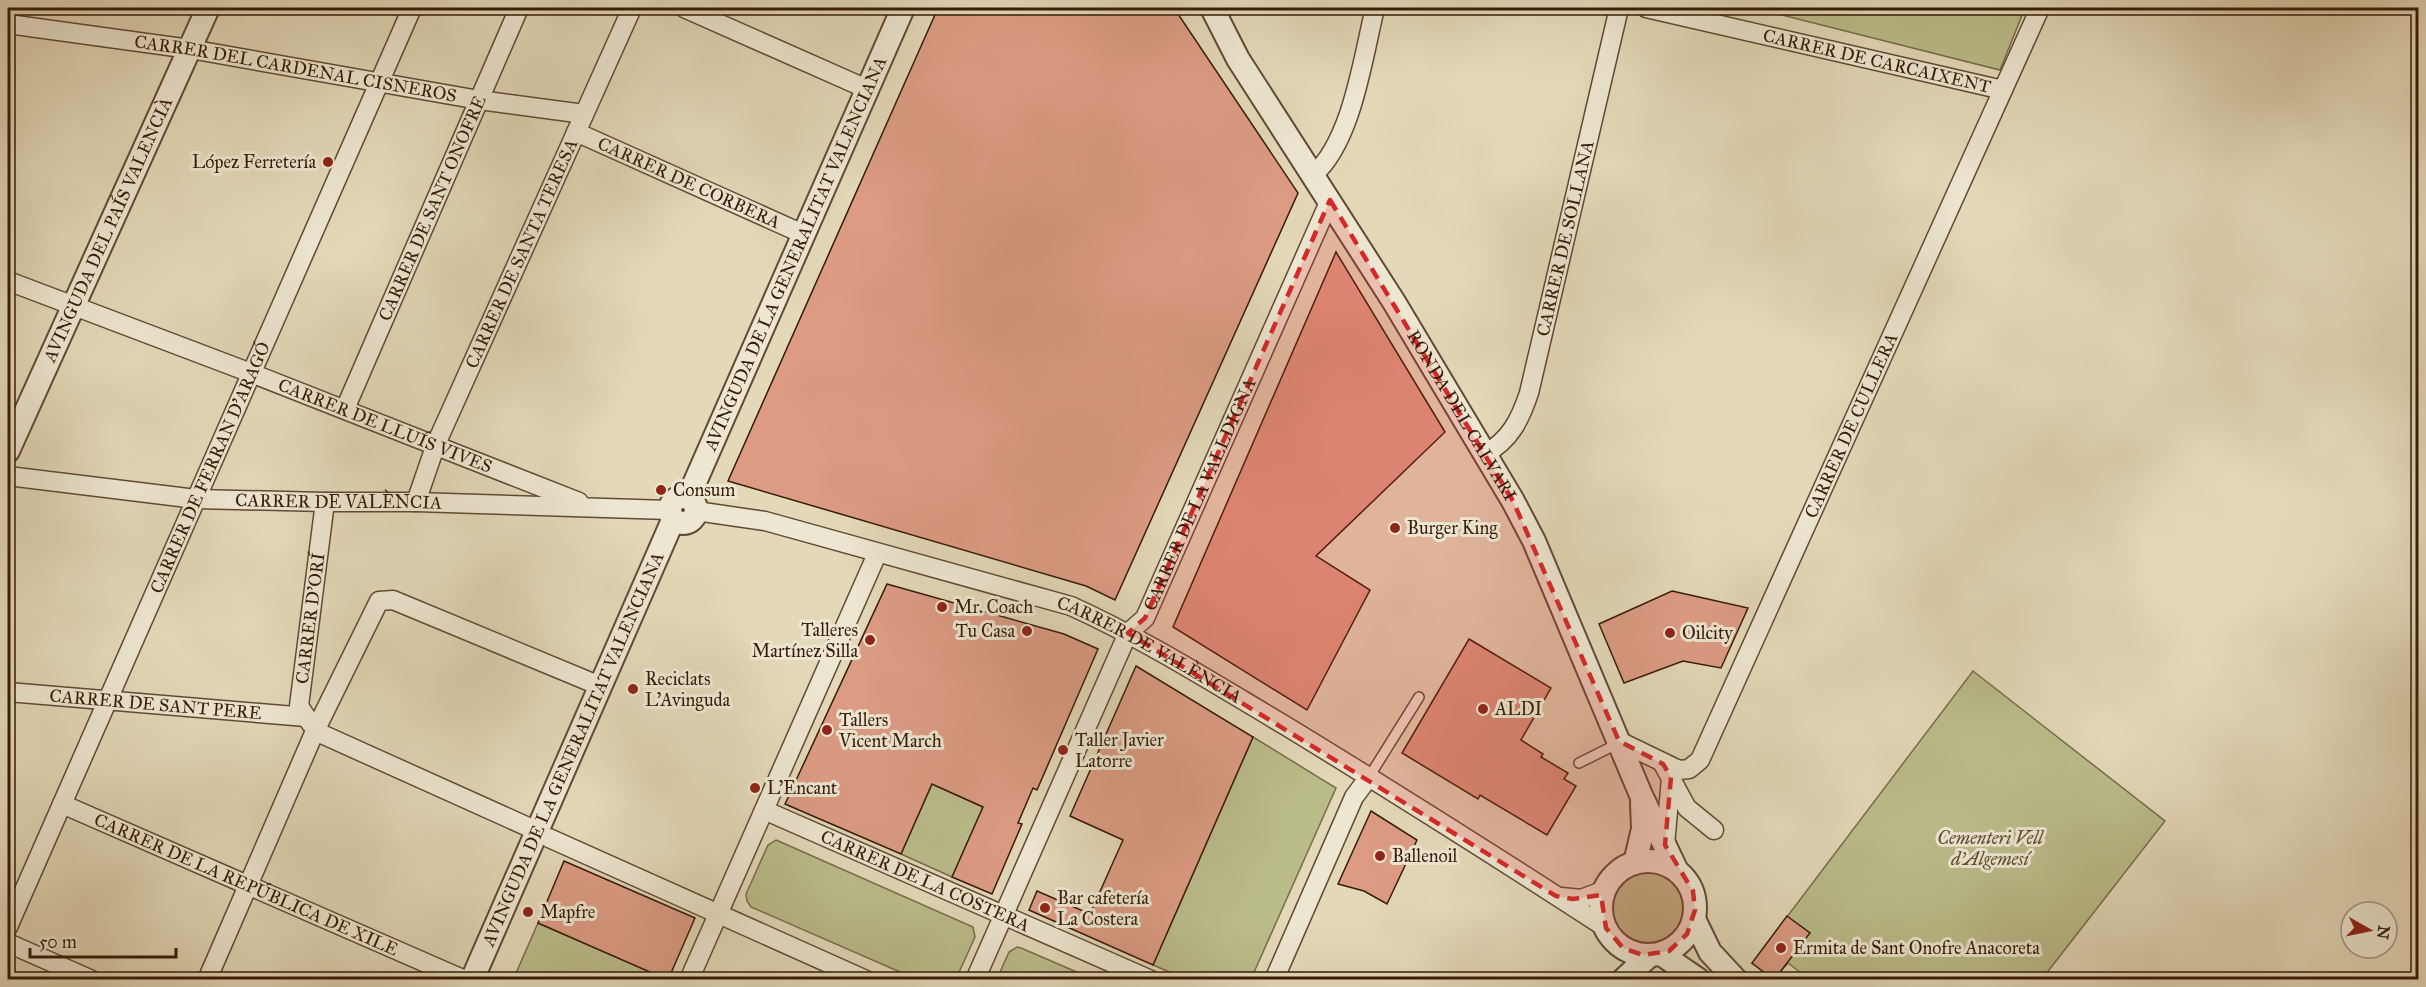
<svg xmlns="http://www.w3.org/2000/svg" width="2426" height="987" viewBox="0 0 2426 987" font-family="'IM FELL Great Primer',serif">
<rect width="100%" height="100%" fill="#e3d8b8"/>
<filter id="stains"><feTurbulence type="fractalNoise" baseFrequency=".00333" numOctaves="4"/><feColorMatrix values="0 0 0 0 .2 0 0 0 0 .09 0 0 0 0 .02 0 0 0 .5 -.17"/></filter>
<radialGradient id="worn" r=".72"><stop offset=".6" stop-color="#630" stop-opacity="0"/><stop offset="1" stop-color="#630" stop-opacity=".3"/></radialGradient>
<!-- green -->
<path fill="#babc8a" stroke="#786c49" stroke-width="1.5" d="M1754,8H2025L2000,70Z
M1973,671L2165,821L2042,979H1809L1788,963L1774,979L1752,963Z
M1253,737L1336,788L1251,979H1186L1153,965Z
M932,784L983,807L952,877L901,854Z
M776,840L973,927L975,937L956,979H916L751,907L747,901L746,894L768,845Z
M1612 907a36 36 0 1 1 72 0a36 36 0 1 1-72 0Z
M538,923L668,979L513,980Z
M1017,947L1021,948L1093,979H997L1009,952Z"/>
<!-- building -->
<path fill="#dc9c84" stroke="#361b08" stroke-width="1.5" d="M938,8H1174L1298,193L1115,600L1086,586L728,481Z
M1336,252L1445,432L1316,556L1370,590L1307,710L1173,627Z
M887,584L1064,634L1098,649L1037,790L1033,788L1018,823L1022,824L992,894L952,877L983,807L932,784L901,854L785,804Z
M1672,591L1748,608L1721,668L1683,661L1624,683L1599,624Z
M1469,639L1551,688L1521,740L1543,754L1541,757L1568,773L1564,779L1576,786L1547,835L1480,795L1478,799L1402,753Z
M1136,666L1253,737L1153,965L1029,910L1037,891L1090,914L1123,840L1070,816Z
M1371,811L1417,840L1387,904L1364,891L1338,884Z
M564,861L695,918L668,980L538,923Z
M1787,916L1810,933L1774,980L1752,963Z"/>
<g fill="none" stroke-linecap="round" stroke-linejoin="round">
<defs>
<path id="service" d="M1579,763L1619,743
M1369,777L1419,697"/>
<g id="minor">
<path d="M684,8L867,89"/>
<path id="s1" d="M1646,8L2003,90"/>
<path id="s2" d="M8,24L190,49L479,100L584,114"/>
<path id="s3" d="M576,132L803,234"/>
<path d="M1313,175C1352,142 1363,57 1375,8"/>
<path id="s4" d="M8,281L251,373L579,502"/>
<path id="s5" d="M345,409L519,8"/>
<path id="s6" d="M1485,454C1510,440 1520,420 1529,393L1619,8"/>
<path id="s7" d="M8,476L196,499L325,502H416L669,510"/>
<path id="s8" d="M416,502L436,444L632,8"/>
<path id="s9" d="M696,511L765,521L1071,606C1146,640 1215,684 1286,726C1394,792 1500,859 1606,928"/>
<path id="s10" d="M8,692L306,717"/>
<path id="s11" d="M311,724L299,706L325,502"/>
<path d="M315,731L537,831"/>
<path id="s12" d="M1619,741L1679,770L1689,769L1700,760L2040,8"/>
<path d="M1663,764L1687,808L1714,830"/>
<path id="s13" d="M62,804L465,980"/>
<path id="s14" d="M764,810L1151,980"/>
<path d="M549,838L866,980"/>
<path d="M1665,845L1671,778"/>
<path d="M1561,897L1581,899L1605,890"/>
<path id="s15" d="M8,927L412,8"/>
<path d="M8,943L92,980"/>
<path d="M207,980L315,731L379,601L393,600L600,686"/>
<path d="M689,980L877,554"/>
<path id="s16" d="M975,980L1128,633L1145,618L1330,200"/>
<path d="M1274,980L1354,797L1369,777"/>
</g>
<g id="tertiary">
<path id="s17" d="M1212,8L1238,59L1394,302L1513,501L1534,541L1641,795L1676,869"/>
<path id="s18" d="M8,451L208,8"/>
<circle cx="683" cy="510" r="13"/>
<path id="s19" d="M688,498L903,8"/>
<circle cx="1648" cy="908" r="47"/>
<path d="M1635,863L1643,829L1642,803"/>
<path d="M1694,919L1710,952L1736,980"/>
<path d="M1661,954L1699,980"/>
<path id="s20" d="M472,980L673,520"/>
<path d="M1623,980L1650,955"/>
</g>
</defs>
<!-- service casing -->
<use href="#service" stroke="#614a34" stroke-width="12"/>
<!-- minor casing -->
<use href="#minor" stroke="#614a34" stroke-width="21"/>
<!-- tertiary casing -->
<use href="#tertiary" stroke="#614a34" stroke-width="26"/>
<!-- service -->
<use href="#service" stroke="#ede6d1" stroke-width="9"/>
<!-- minor -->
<use href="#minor" stroke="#ede6d1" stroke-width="18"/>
<!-- tertiary -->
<use href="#tertiary" stroke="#ede6d1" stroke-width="22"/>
</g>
<!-- marked area -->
<path fill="#d62828" fill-opacity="0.2" stroke="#d62828" stroke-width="4.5" stroke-dasharray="12 8" stroke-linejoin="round" d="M1330,200L1513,501L1619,741L1663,764L1671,777L1665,845L1693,891L1695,910L1687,934L1669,951L1643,955L1623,948L1606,928L1601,895L1573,899L1556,896L1128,633L1145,618Z"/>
<!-- markers -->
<g fill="#8f2418" stroke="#ede6d1" stroke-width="2">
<circle cx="328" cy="162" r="6"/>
<circle cx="661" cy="490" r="6"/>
<circle cx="1395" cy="528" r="6"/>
<circle cx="942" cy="607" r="6"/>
<circle cx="1027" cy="631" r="6"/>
<circle cx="1670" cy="633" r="6"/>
<circle cx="870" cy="640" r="6"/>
<circle cx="633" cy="689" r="6"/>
<circle cx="1483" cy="709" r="6"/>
<circle cx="827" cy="730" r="6"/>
<circle cx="1063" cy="750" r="6"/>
<circle cx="755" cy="788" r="6"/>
<circle cx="1380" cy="856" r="6"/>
<circle cx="1045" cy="908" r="6"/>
<circle cx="528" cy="912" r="6"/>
<circle cx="1781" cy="948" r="6"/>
</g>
<g text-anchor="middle" stroke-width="6" stroke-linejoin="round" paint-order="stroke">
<!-- street labels -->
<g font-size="18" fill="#361b08" stroke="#ede6d1">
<text dy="6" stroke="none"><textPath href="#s1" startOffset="237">CARRER DE CARCAIXENT</textPath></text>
<text dy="6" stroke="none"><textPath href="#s2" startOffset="291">CARRER DEL CARDENAL CISNEROS</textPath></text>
<text dy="6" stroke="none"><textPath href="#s3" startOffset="124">CARRER DE CORBERA</textPath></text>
<text dy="6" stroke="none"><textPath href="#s5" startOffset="219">CARRER DE SANT ONOFRE</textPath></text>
<text dy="6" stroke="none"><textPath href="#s18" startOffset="243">AVINGUDA DEL PAÍS VALENCIÀ</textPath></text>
<text dy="6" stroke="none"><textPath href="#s6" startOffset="236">CARRER DE SOLLANA</textPath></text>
<text dy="6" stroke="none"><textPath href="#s19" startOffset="267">AVINGUDA DE LA GENERALITAT VALENCIANA</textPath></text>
<text dy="6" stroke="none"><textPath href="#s8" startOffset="270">CARRER DE SANTA TERESA</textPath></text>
<text dy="6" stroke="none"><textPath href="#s17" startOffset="478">RONDA DEL CALVARI</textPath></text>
<text dy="6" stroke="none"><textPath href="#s4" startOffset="404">CARRER DE LLUÍS VIVES</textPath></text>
<text dy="6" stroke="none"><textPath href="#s12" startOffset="458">CARRER DE CULLERA</textPath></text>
<text dy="6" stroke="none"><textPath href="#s15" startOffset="502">CARRER DE FERRAN D'ARAGÓ</textPath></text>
<text dy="6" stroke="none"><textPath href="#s16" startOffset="537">CARRER DE LA VALLDIGNA</textPath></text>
<text dy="6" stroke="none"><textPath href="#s7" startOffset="332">CARRER DE VALÈNCIA</textPath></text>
<text dy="6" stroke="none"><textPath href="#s11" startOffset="110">CARRER D'ORÍ</textPath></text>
<text dy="6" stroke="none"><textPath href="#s9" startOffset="477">CARRER DE VALÈNCIA</textPath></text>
<text dy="6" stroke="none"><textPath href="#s10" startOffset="148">CARRER DE SANT PERE</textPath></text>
<text dy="6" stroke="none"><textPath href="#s20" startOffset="252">AVINGUDA DE LA GENERALITAT VALENCIANA</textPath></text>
<text dy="6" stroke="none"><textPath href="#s14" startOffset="176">CARRER DE LA COSTERA</textPath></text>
<text dy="6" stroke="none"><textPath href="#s13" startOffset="201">CARRER DE LA REPÚBLICA DE XILE</textPath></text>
</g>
<!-- poi labels -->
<g font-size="18" fill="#361b08" stroke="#ede6d1" text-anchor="start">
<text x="316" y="168" text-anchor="end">López Ferretería</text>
<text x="673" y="496">Consum</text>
<text x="1407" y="534">Burger King</text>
<text x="954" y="613">Mr. Coach</text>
<text x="858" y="636" text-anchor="end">Talleres<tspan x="858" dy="21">Martínez Silla</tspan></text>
<text x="1015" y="637" text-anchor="end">Tu Casa</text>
<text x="1682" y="639">Oilcity</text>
<text x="645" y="685">Reciclats<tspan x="645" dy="21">L'Avinguda</tspan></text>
<text x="1495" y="715">ALDI</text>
<text x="839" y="726">Tallers<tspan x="839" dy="21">Vicent March</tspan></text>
<text x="1075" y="746">Taller Javier<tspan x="1075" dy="21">Latorre</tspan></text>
<text x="767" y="794">L'Encant</text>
<text x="1392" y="862">Ballenoil</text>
<text x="1057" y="904">Bar cafetería<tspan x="1057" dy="21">La Costera</tspan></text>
<text x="540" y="918">Mapfre</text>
<text x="1793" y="954">Ermita de Sant Onofre Anacoreta</text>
</g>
<!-- park labels -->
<g font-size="18" font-style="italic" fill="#5e4b2f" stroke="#ede6d1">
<text x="1990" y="844">Cementeri Vell<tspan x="1990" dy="21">d'Algemesí</tspan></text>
</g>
</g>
<!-- margin -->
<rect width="2426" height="987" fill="none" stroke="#e3d8b8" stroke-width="30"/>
<rect x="9" y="9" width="2408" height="969" fill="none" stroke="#361b08" stroke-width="3"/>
<rect x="15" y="15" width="2396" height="957" fill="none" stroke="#361b08" stroke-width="1.5"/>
<!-- north arrow -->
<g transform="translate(2369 930) rotate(99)"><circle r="28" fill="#ede6d1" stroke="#a49581" stroke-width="1.5"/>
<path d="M0-4.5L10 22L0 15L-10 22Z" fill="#8f2418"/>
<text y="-9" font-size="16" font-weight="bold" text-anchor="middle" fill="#361b08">N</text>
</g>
<!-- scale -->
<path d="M30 948v9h146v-9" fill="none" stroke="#361b08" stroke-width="3"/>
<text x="39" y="948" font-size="18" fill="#361b08" stroke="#ede6d1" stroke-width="4.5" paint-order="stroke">50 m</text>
<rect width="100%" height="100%" filter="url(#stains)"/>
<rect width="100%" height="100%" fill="url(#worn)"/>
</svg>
